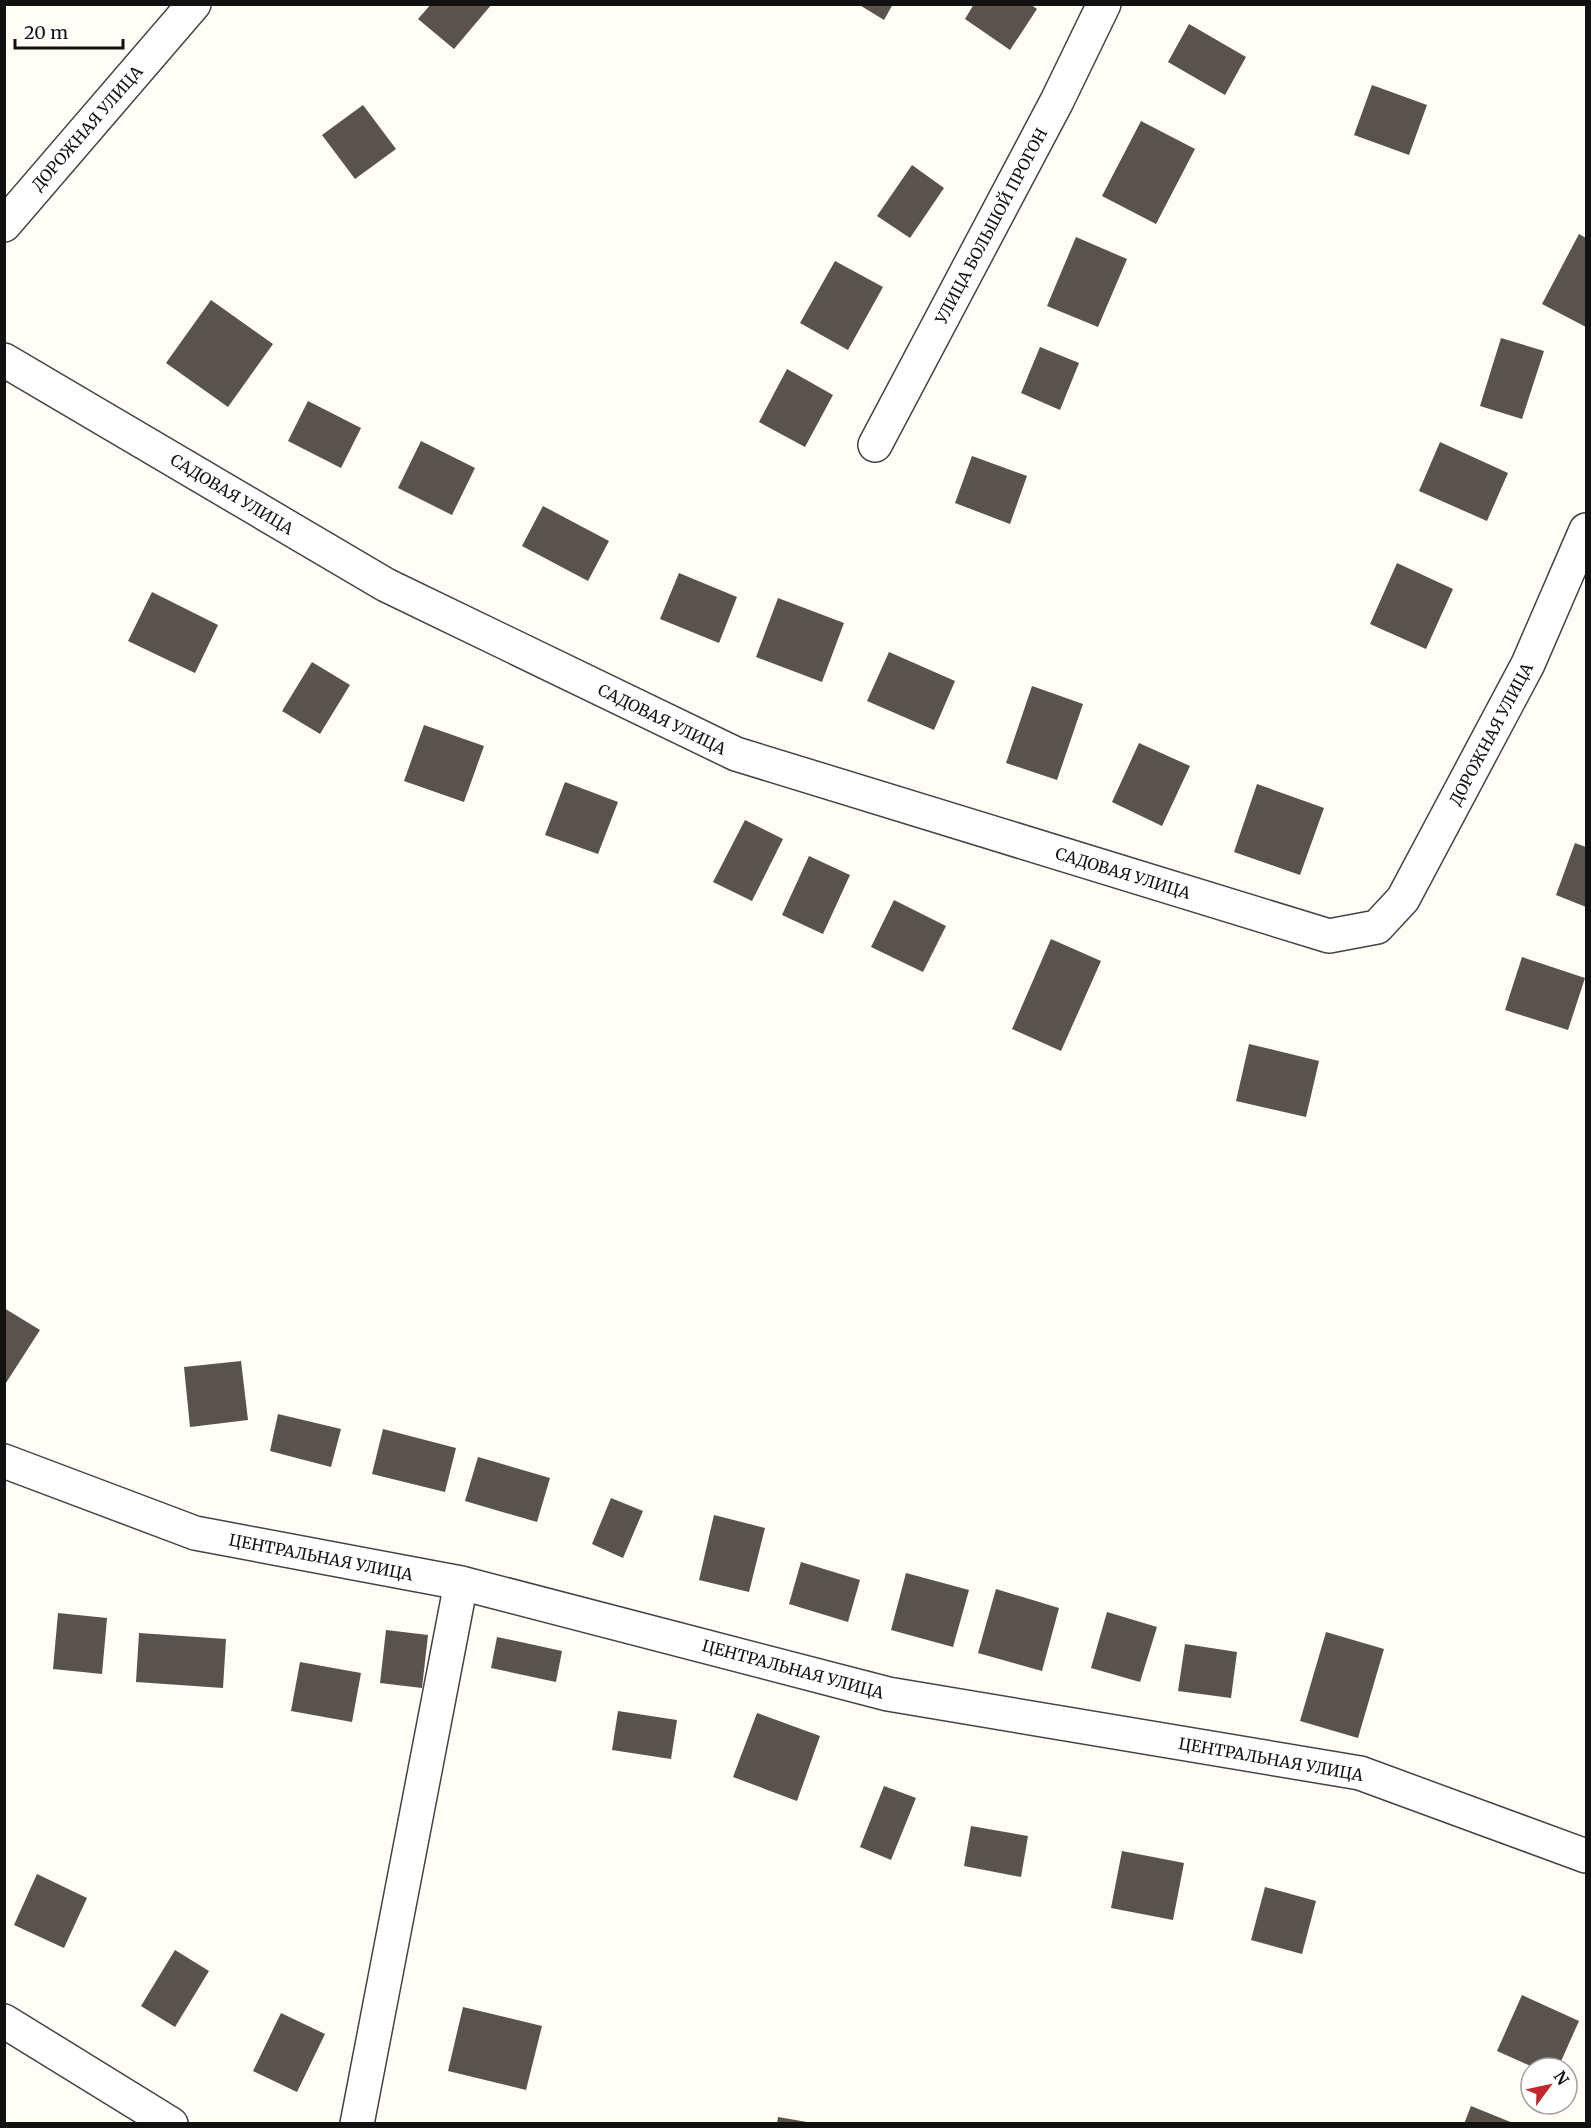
<svg xmlns="http://www.w3.org/2000/svg" width="1591" height="2128" viewBox="0 0 1591 2128" font-family="Merriweather,serif">
<rect width="100%" height="100%" fill="#fffdf5"/>
<!-- building -->
<path fill="#5a524d" d="M431,4H492L454,49L418,19Z
M858,4H893L884,20Z
M974,4H1030L1037,9L1010,50L965,19Z
M1189,24L1246,57L1225,95L1168,62Z
M1372,85L1427,105L1409,155L1354,135Z
M363,105L396,149L355,179L322,135Z
M1141,121L1195,149L1156,224L1102,196Z
M912,165L944,188L910,238L877,216Z
M1579,234L1586,238V327L1542,304Z
M1076,237L1127,259L1098,327L1047,306Z
M835,261L883,287L848,350L800,323Z
M211,300L273,344L228,407L166,363Z
M1501,338L1544,351L1522,419L1480,406Z
M1040,347L1079,363L1060,410L1021,393Z
M787,369L833,395L805,447L759,422Z
M308,401L361,428L341,468L288,441Z
M421,441L475,468L452,515L398,488Z
M1440,442L1508,473L1487,521L1419,491Z
M972,456L1027,476L1010,524L955,503Z
M543,506L609,541L588,581L522,546Z
M1397,563L1453,589L1426,649L1370,624Z
M679,573L737,597L719,643L660,619Z
M152,592L218,625L195,673L128,641Z
M778,598L844,623L822,682L756,657Z
M889,652L955,681L934,730L867,701Z
M312,662L350,685L320,734L282,711Z
M1032,686L1083,704L1057,780L1006,763Z
M424,725L484,746L464,802L404,781Z
M1139,743L1190,766L1162,826L1112,802Z
M565,782L618,802L598,854L545,835Z
M1257,784L1324,808L1300,875L1234,852Z
M745,820L783,839L752,901L713,882Z
M1575,843L1586,847V907L1556,895Z
M809,856L850,875L823,934L782,915Z
M894,900L946,926L923,972L871,947Z
M1051,939L1101,961L1061,1051L1012,1029Z
M1522,957L1585,978L1568,1030L1505,1010Z
M1249,1044L1319,1061L1306,1117L1236,1101Z
M4,1308L40,1330L4,1386Z
M241,1361L248,1420L190,1427L184,1367Z
M278,1414L341,1429L331,1467L270,1451Z
M383,1429L456,1448L445,1492L372,1474Z
M478,1457L550,1478L537,1522L465,1501Z
M611,1498L643,1511L623,1558L592,1544Z
M714,1515L765,1528L749,1592L699,1580Z
M801,1562L860,1580L848,1622L789,1604Z
M906,1573L969,1590L953,1647L891,1630Z
M996,1589L1059,1608L1042,1671L978,1653Z
M1107,1612L1157,1627L1140,1682L1091,1668Z
M58,1613L107,1618L102,1674L53,1669Z
M386,1630L428,1635L422,1688L380,1683Z
M1326,1632L1384,1649L1358,1738L1300,1721Z
M139,1633L226,1639L223,1688L136,1682Z
M497,1637L562,1651L556,1682L491,1668Z
M1185,1644L1237,1652L1231,1698L1178,1691Z
M300,1662L361,1673L352,1722L291,1711Z
M618,1711L677,1720L671,1759L612,1750Z
M757,1713L820,1736L797,1801L733,1777Z
M884,1786L916,1798L891,1860L860,1847Z
M971,1826L1028,1836L1021,1877L964,1866Z
M1122,1851L1184,1863L1173,1920L1111,1908Z
M37,1874L87,1898L64,1948L14,1925Z
M1265,1887L1316,1901L1302,1954L1251,1940Z
M175,1950L209,1971L175,2027L141,2006Z
M1522,1995L1579,2021L1558,2068H1535L1497,2051Z
M463,2007L542,2026L526,2090L448,2071Z
M281,2013L325,2034L297,2092L253,2071Z
M1471,2106L1513,2123V2124H1464Z
M778,2117L807,2122V2124H777Z"/>
<g fill="none" stroke-linecap="round" stroke-linejoin="round">
<defs>
<path id="minor" d="M4,225L194,4
M4,360L386,585L736,754L1329,936L1377,927L1403,899L1528,664L1586,530
M875,445L1057,101L1104,4
M4,1461L195,1533L461,1583L888,1694L1360,1773L1586,1856
M4,2021L171,2124
M357,2124L461,1583"/>
</defs>
<!-- minor casing -->
<use href="#minor" stroke="#444" stroke-width="36"/>
<!-- minor -->
<use href="#minor" stroke="#fff" stroke-width="33"/>
</g>
<g text-anchor="middle" stroke-width="6" stroke-linejoin="round" paint-order="stroke">
<!-- street labels -->
<g font-size="16" fill="#111" stroke="#fff">
<text transform="translate(87 128) rotate(-49)" y="6">ДОРОЖНАЯ УЛИЦА</text>
<text transform="translate(991 226) rotate(-62)" y="6">УЛИЦА БОЛЬШОЙ ПРОГОН</text>
<text transform="translate(232 494) rotate(31)" y="6">САДОВАЯ УЛИЦА</text>
<text transform="translate(662 719) rotate(26)" y="6">САДОВАЯ УЛИЦА</text>
<text transform="translate(1491 734) rotate(-62)" y="6">ДОРОЖНАЯ УЛИЦА</text>
<text transform="translate(1123 873) rotate(17)" y="6">САДОВАЯ УЛИЦА</text>
<text transform="translate(321 1557) rotate(11)" y="6">ЦЕНТРАЛЬНАЯ УЛИЦА</text>
<text transform="translate(793 1669) rotate(15)" y="6">ЦЕНТРАЛЬНАЯ УЛИЦА</text>
<text transform="translate(1271 1759) rotate(10)" y="6">ЦЕНТРАЛЬНАЯ УЛИЦА</text>
</g>
</g>
<!-- border -->
<rect width="1591" height="2128" fill="none" stroke="#111111" stroke-width="12"/>
<!-- north arrow -->
<g transform="translate(1549 2086) rotate(57)"><circle r="28" fill="#ffffff" stroke="#a0a0a0" stroke-width="1.5"/>
<path d="M0-4.5L10 22L0 15L-10 22Z" fill="#c4262e"/>
<text y="-9" font-size="16" font-weight="bold" text-anchor="middle" fill="#111111">N</text>
</g>
<!-- scale -->
<path d="M15 39v9h108v-9" fill="none" stroke="#111111" stroke-width="3"/>
<text x="24" y="39" font-size="18" fill="#111111" stroke="#ffffff" stroke-width="4.5" paint-order="stroke">20 m</text>
</svg>
